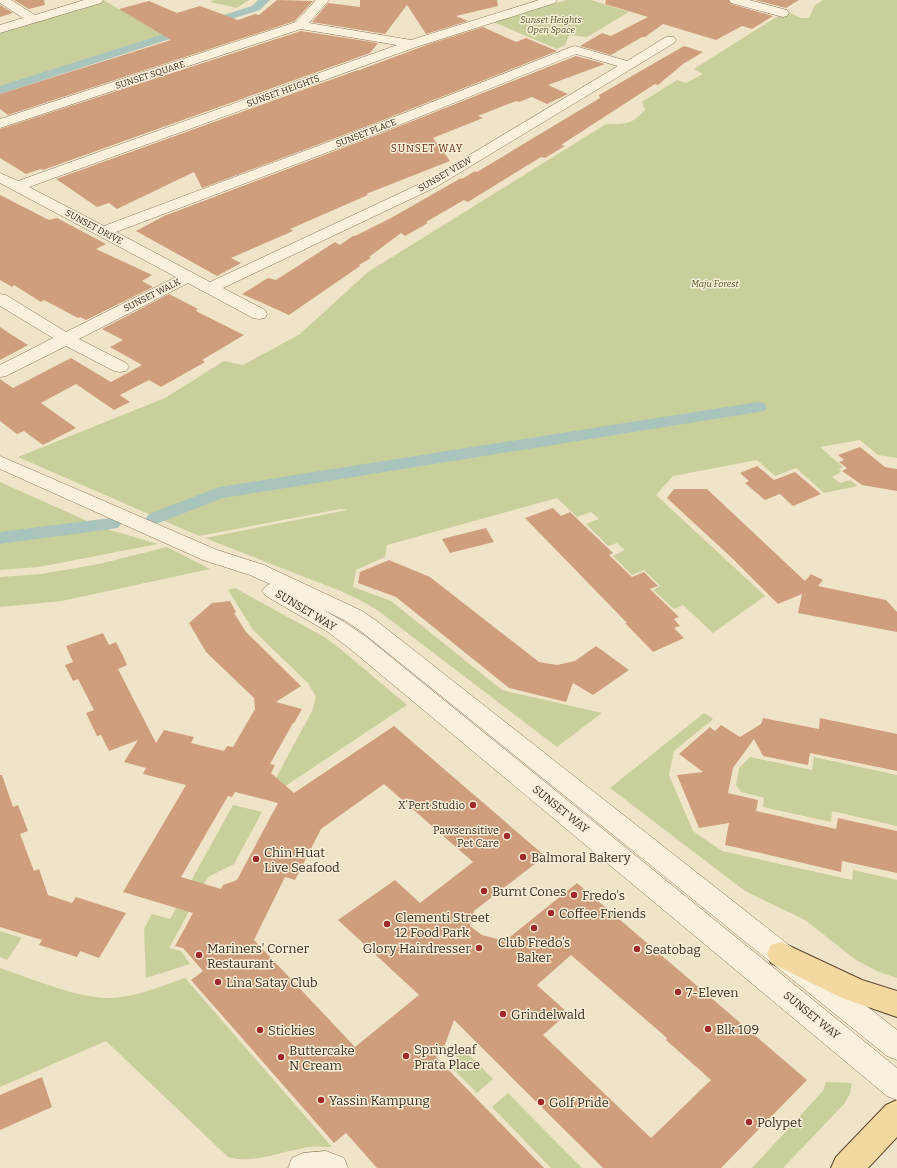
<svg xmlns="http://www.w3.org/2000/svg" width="897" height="1168" viewBox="0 0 897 1168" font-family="Bitter,serif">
<rect width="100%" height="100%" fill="#f0e4c8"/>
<!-- green -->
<path fill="#c9cf9b" d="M103,0L164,34L0,87V29Z
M214,0H249L237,8L210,2Z
M567,0H591L629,12L587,37L569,35L565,45L557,49L491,21Z
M823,0H897V458L878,455L860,440L820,447L843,467L839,469L841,472L832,477L840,483L850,480L858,486L824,493L796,468L775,476L757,460L673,476L656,495L765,596L713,633L683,605L674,609L653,590L660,586L644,570L632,575L613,556L625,550L617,543L608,546L586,524L599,519L591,512L577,517L557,498L387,545L385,557L356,570L353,587L391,601L502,690L602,713L557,747L380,612L362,601L343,592L205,538L347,510L341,509L199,536L18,457L165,398L224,361L243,365L300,334L368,272L606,124C626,124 631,125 645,110L642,102L677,80L686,83L703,74L694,69L786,11L801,18H809L815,5Z
M0,482L94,524L0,536Z
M100,527L158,544L39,567L0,570V540Z
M167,547L210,569L62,601L0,607V577L41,574L99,564Z
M235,588L326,638L343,651L407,705L278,791L270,789L312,711L316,697L308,683L253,630L228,590Z
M704,713L713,719L674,751L669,775L693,831L722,851L852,880L853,870L897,880V978L879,972L856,960L805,920L745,891L610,788Z
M750,757L812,770L814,757L897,775V826L832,811L831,822L763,807L764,798L741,792L736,785L739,768Z
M233,805L262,812L234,864L208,877L169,948L181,951L190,964L146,978L144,929L152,914L170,919Z
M0,931L22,938L7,960L0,957Z
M0,968C31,978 76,998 108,998C135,998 161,986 185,978L332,1147C325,1147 317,1146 310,1147C284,1150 254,1165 228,1157L106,1041L0,1087Z
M460,1046L493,1079L477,1093L452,1068Z
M826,1082L852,1083L850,1094L844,1104L783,1168H752L823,1091Z
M508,1093L582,1168H551L492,1107Z"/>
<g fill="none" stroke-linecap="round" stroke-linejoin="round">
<!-- canal -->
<path fill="#a9c4bc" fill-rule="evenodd" d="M258,0H270L260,10L0,94V86L252,6Z
M758,402L764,403L767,407L764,411L223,498L156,524L149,522L146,518L149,514L219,487Z
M111,518L118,520L121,524L118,528L0,544V532Z"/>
</g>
<!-- building -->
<path fill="#cf9f7d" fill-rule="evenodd" d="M14,0H44L45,5L29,9Z
M277,0L313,1L295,21L8,115L0,109V94L171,40L119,9L149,1L177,13L200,6L238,20L255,14L259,15Z
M360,0H497L498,6L456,16L468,21L426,34L407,5L385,34L312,22L328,3L360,7Z
M606,0H728L731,4L773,16L752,29L742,26L716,40L663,24L645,37H642L611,55L580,46L602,33L611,36L648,17L605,4Z
M755,0H799L786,8Z
M0,5L13,13L0,17Z
M483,27L516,42L526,38L557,51L378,122L202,188L194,172L117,209L109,203L97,207L56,179L358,70L357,71L429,44Z
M301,31L378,43L370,53L43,170L41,169L26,174L0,158V129Z
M684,46L703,52L683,64L658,85L655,84L561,145L565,146L545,158L541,157L468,202L464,200L426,222L428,223L405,236L401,233L369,257L371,258L359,265L360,266L289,315L242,294L268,278L276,280L335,242L340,245L353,236H355L391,218L461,178L462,179L475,171L477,172L600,98L599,95Z
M576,56L605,64L548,85L568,94L547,104L532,97L519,102L516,101L478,116L483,118L433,138L450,161L366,194L368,195L290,229L293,231L231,258L241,263L217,276L136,231L164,216L390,130Z
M0,195L49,220L57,218L106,244L96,249L152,275L142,281L153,287L86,320L80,317L78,318L44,300L41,302L14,285L12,287L0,280Z
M169,294L198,309L196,311L244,335L202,360L205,362L161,387L149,380L120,395L130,402L114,410L76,384L41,403L76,428L43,445L24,431L17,434L0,421V379L13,388L71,358L111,382L142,365L110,347L123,340L102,329Z
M0,327L12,335L28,345L0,360Z
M860,447L885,467L897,469V491L862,485L842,471L847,468L839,462L844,460L838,455Z
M757,466L774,480L795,472L821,494L793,506L780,494L765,500L745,483L749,481L740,473Z
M674,489H707L805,581L811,574L823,580L818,586L886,600L897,612V632L798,613L802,594L778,604L733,559L667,498Z
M553,508L561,516L570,512L613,553L609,555L632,577L644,572L658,586L650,589L679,617L674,619L680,626L674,628L684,638L653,652L625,623H627L525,518Z
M486,528L494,542L450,553L442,539Z
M389,560L430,577L539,662L557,665L575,661L596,646L629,670L593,695L573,683L566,702L509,688L396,597L358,583L360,572Z
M230,601L236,612L234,613L246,632L301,686L276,702L302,709L294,723H293L270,764L275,765L271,773L294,793L394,726L545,856L474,911L470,926L482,935L505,941L577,883L807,1080L721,1168H603L454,1020L443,1050L436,1057L544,1168H377L346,1133L334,1143L191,980L203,971L183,948L175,946L193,913L123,892L186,785L143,774L146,768L124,762L138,740L109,751L101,735L97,736L86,713L94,710L78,679L73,681L65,665L73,662L66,646L103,633L109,645L116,642L124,658L127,665L118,669L156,743L164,730L194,737L191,743L224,751L227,746L233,747L255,709L254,698L206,652L189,623L212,603ZM384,784L473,862L420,903L395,880L338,920L419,995L355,1047L254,940L285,877L295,880L321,829ZM235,792L278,803L237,880L223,885L221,889L181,877L228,796L232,797ZM571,955L667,1038L666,1040L711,1080L651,1138L543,1035L568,1013L537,985Z
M763,718L819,729L820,718L897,734V771L810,753L808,765L763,756L754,739L733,768L728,793L758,800L756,811L836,829L838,818L897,831V873L842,861L841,872L765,854L725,845L729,823L699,828L677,775L703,772L679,754L710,727L715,731L721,725L740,737L761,724Z
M0,775H2L13,807L18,805L28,831L20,834L34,871L39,869L48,895L72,903L76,897L126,913L99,958L80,951L77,957L39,945L42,940L0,927Z
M42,1077L52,1107L0,1130V1095Z"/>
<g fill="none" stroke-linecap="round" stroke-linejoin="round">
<defs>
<path id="street" d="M0,0H11L35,15L84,0H103L101,3L0,33V25L23,18L0,3Z
M316,0H329L309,23L411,40L539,0H557L555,3L416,47L29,187L104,226L379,123L571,47L575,46L627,61L666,37H674L676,40L674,43L436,187L223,288L265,310L267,314L265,318L259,319L253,318L188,283L79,339L126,363L129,367L126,371L120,372L114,371L66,346L6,376L0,377V365L53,338L0,306V294L6,295L66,332L176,277L0,183V173L18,181L397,45L301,29L0,128V119L296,22ZM576,54L618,66L426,181L210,282L116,232L389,129Z
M729,0H749L787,10L789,13L787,16L783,17L731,3Z
M0,456L217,550L264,565L362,611L378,622L897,1030V1060L887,1056L362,632L346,621L322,609L344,622L365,636L897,1068V1100L887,1096L349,648L328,632L266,596L262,591L266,586L270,584L250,575L203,560L0,469Z
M326,1151L344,1158L348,1168H288L292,1158L303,1153Z"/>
<path id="primary" d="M781,942L862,980L897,991V1017L842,998L771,963L767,954L771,945Z
M897,1100V1137L868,1168H831L836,1157L886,1105Z"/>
</defs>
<!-- street casing -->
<use href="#street" stroke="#8d765c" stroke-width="1"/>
<!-- primary casing -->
<use href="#primary" stroke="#5b4430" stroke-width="2"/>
<!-- street -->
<use href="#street" fill="#faf1dc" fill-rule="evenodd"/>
<!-- primary -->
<use href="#primary" fill="#f3d9a0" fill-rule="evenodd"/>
</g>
<!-- markers -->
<g fill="#9e2a2b" stroke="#f7eed8" stroke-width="1.5">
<circle cx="473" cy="805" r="4"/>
<circle cx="507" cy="836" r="4"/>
<circle cx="523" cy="857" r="4"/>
<circle cx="256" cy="859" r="4"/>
<circle cx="484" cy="891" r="4"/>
<circle cx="574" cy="895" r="4"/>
<circle cx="551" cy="913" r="4"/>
<circle cx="387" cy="924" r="4"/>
<circle cx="534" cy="928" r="4"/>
<circle cx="479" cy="948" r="4"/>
<circle cx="637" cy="949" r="4"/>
<circle cx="199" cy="955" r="4"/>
<circle cx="218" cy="982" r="4"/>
<circle cx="678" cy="992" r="4"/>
<circle cx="503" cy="1014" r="4"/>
<circle cx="708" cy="1029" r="4"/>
<circle cx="260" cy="1030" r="4"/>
<circle cx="406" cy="1056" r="4"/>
<circle cx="281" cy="1057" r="4"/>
<circle cx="321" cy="1100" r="4"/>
<circle cx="541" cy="1102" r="4"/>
<circle cx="749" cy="1122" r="4"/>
</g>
<g text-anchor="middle" stroke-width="3" stroke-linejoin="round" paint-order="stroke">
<!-- far-park labels -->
<g font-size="9" font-style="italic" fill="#4d5a26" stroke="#f7eed8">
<text x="551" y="23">Sunset Heights<tspan x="551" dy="10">Open Space</tspan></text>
<text x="715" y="287">Maju Forest</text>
</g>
<!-- far-street labels -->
<g font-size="9" fill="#3d2e20" stroke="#f7eed8">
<text transform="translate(150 75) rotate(-18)" y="3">SUNSET SQUARE</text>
<text transform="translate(283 91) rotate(-20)" y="3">SUNSET HEIGHTS</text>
<text transform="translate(366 133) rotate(-21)" y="3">SUNSET PLACE</text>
<text transform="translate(445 174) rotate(-30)" y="3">SUNSET VIEW</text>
<text transform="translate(94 227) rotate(28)" y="3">SUNSET DRIVE</text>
<text transform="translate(152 295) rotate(-27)" y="3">SUNSET WALK</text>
</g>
<!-- far-neighbourhood labels -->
<g font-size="10" letter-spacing="1" fill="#6b2e1e" stroke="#f7eed8">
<text x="427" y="152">SUNSET WAY</text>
</g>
<!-- street labels -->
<g font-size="11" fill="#3d2e20" stroke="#f7eed8">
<text transform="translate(306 610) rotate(31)" y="4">SUNSET WAY</text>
<text transform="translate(561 809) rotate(39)" y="4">SUNSET WAY</text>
<text transform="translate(812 1015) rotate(39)" y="4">SUNSET WAY</text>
</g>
<!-- poi labels -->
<g font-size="11" fill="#3d2e20" stroke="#f7eed8" text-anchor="end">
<text x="465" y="809">X'Pert Studio</text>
<text x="499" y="834">Pawsensitive<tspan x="499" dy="13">Pet Care</tspan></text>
</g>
<!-- near-poi labels -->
<g font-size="13" fill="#3d2e20" stroke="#f7eed8" text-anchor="start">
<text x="264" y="857">Chin Huat<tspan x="264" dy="15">Live Seafood</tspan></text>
<text x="531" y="862">Balmoral Bakery</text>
<text x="492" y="896">Burnt Cones</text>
<text x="582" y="900">Fredo's</text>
<text x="559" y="918">Coffee Friends</text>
<text x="395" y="922">Clementi Street<tspan x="395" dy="15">12 Food Park</tspan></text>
<text x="534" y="947" text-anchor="middle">Club Fredo’s<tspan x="534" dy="15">Baker</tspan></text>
<text x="207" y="953">Mariners' Corner<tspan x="207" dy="15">Restaurant</tspan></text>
<text x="471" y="953" text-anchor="end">Glory Hairdresser</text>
<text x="645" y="954">Seatobag</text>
<text x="226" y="987">Lina Satay Club</text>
<text x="686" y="997">7-Eleven</text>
<text x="511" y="1019">Grindelwald</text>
<text x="716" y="1034">Blk 109</text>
<text x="268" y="1035">Stickies</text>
<text x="414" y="1054">Springleaf<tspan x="414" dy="15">Prata Place</tspan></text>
<text x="289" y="1055">Buttercake<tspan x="289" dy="15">N Cream</tspan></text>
<text x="329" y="1105">Yassin Kampung</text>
<text x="549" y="1107">Golf Pride</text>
<text x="757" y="1127">Polypet</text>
</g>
</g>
</svg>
